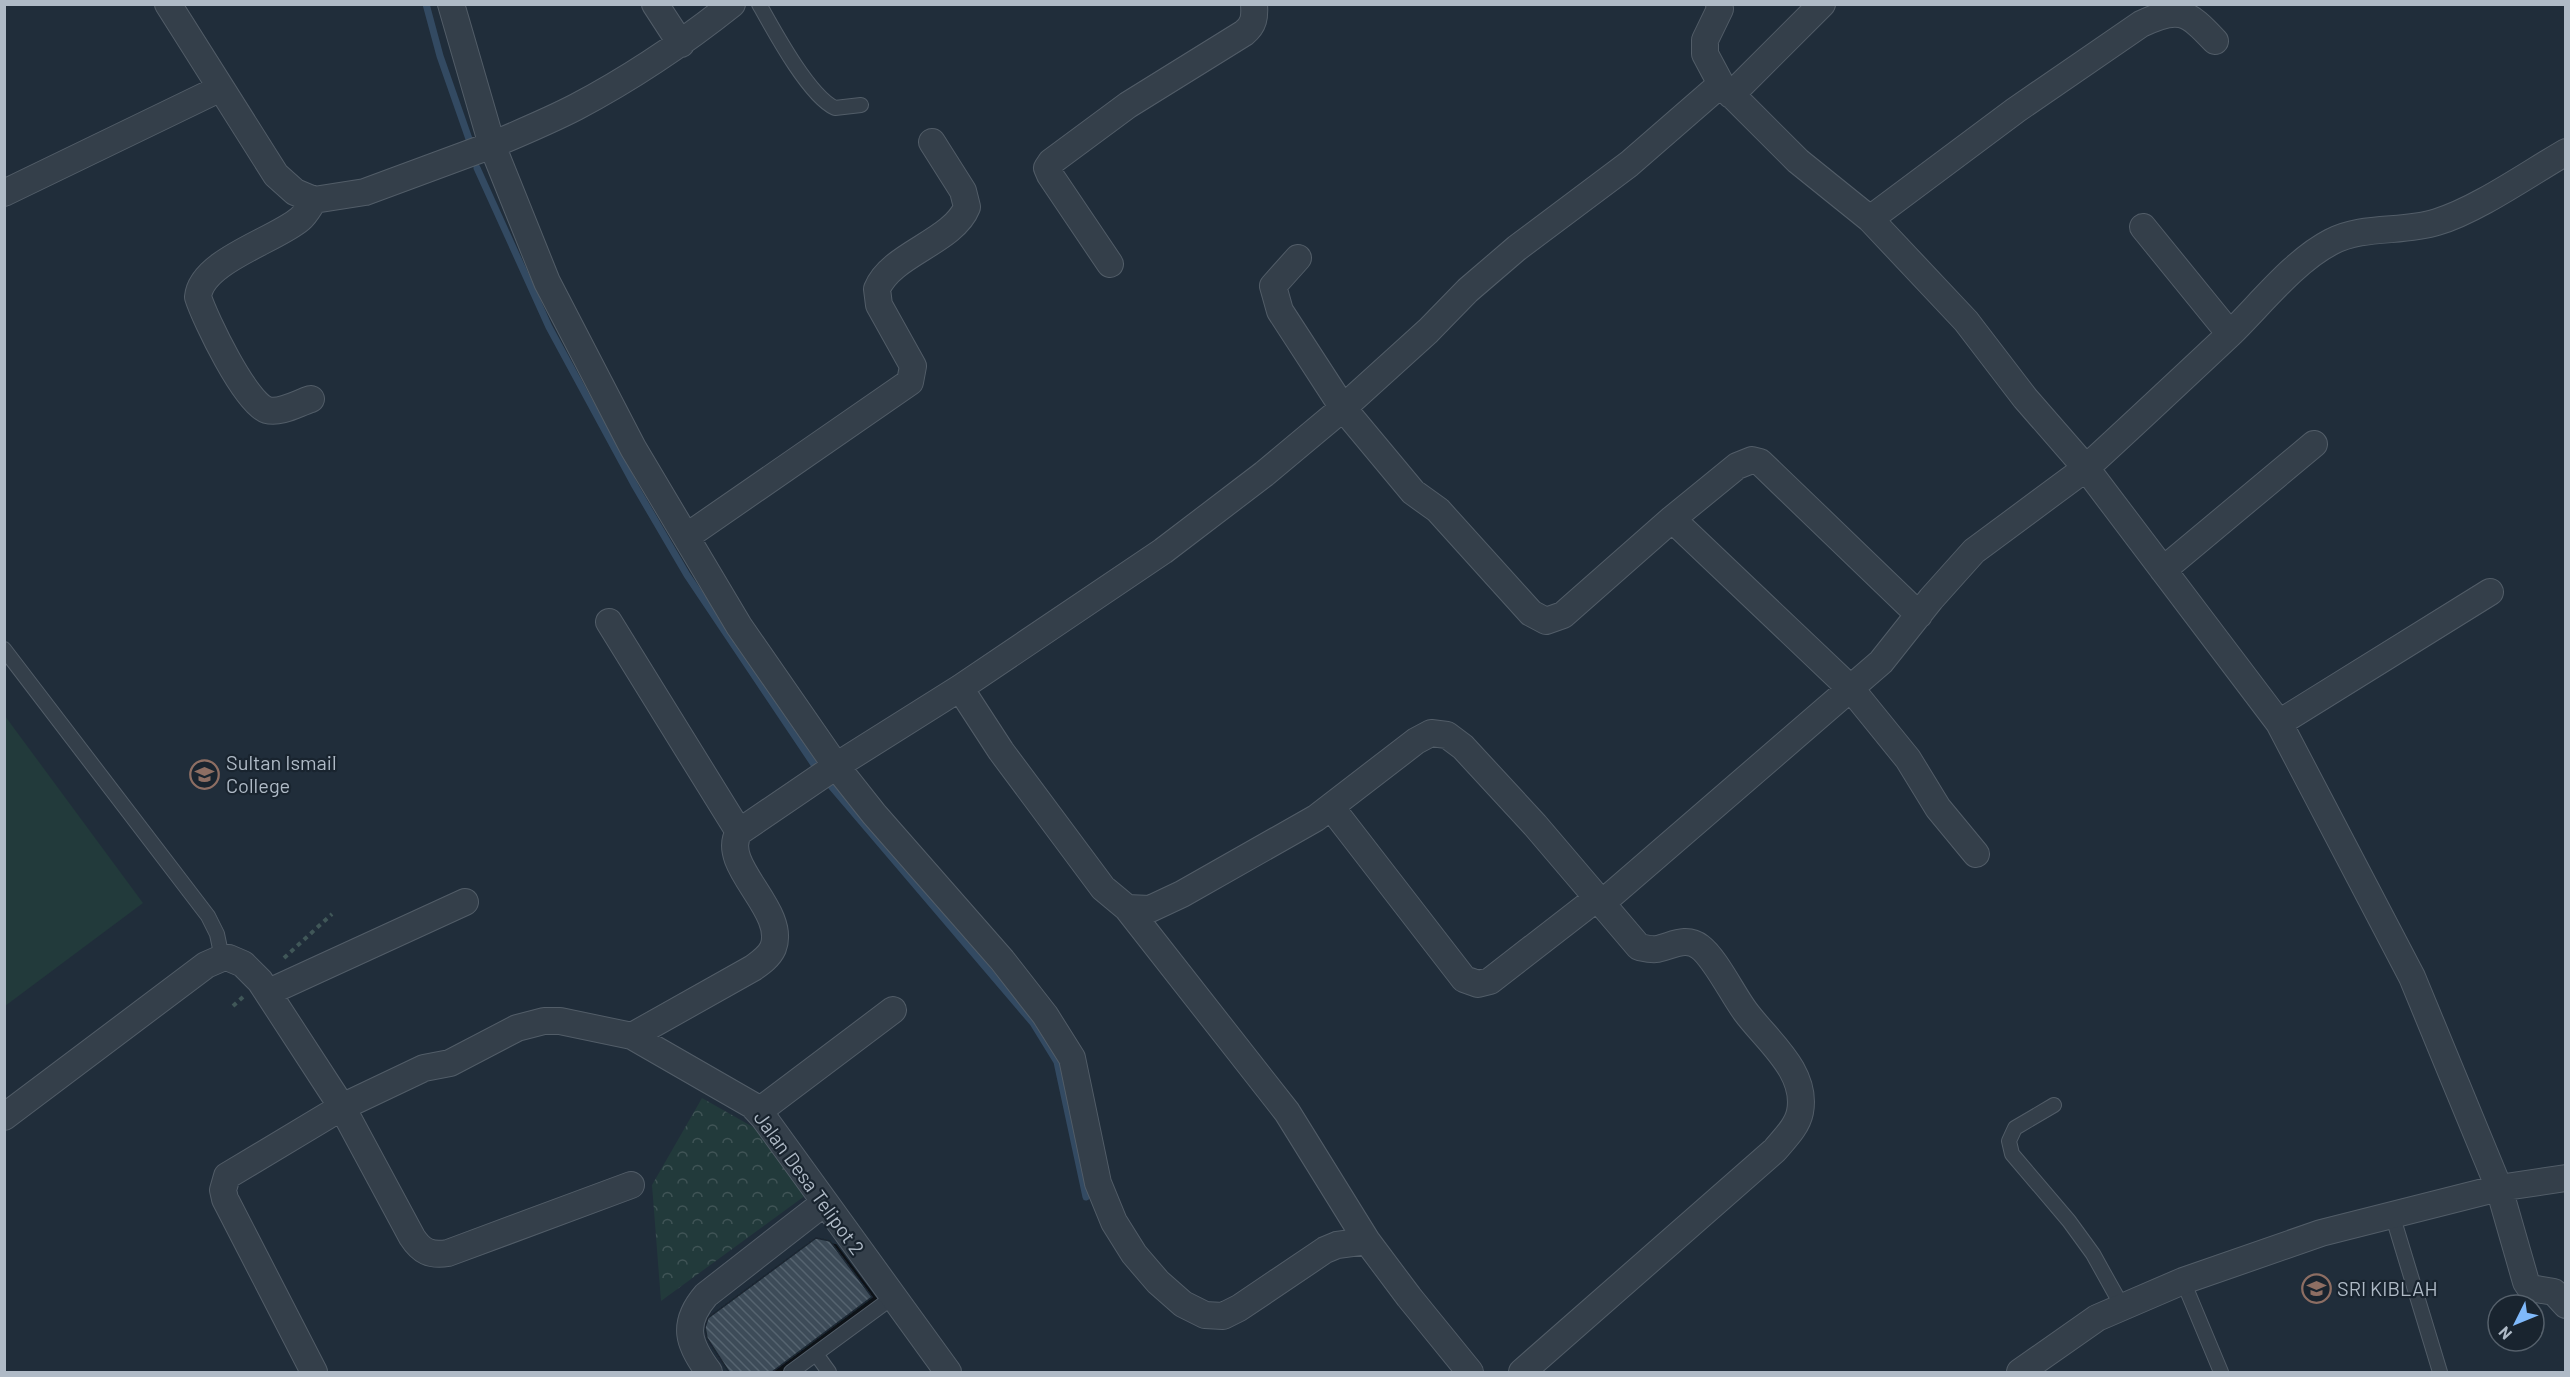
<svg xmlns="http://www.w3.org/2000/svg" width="2570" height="1377" viewBox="0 0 2570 1377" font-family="Barlow,sans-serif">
<defs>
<pattern id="forest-crowns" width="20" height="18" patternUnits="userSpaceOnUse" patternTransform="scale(1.5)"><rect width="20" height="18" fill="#223a3b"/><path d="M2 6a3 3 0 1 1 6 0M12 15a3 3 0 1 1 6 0" fill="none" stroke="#405456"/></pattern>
<pattern id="building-back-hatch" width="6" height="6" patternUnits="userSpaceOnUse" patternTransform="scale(1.5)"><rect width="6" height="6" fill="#3c4c59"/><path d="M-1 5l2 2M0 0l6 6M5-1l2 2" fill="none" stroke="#56646f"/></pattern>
<filter id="shadow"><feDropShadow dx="6" dy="4" stdDeviation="0" flood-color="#0009"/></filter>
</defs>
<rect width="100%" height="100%" fill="#202d3a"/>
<!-- forest -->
<path fill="url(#forest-crowns)" d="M702,1098L760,1131L806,1195L661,1301L652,1185Z"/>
<!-- pitch -->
<path fill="#223a3b" d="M5,716L143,903L5,1006H4Z"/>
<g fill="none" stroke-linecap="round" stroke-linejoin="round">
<!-- stream -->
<path stroke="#334a62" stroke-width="7" d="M426,4L440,56L469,139
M477,168L549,327L635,486L687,575L815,766
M831,786L1033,1023L1057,1062L1086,1197"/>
</g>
<!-- building -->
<path fill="url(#building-back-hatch)" stroke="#1b2631" stroke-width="1.5" filter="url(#shadow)" d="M816,1238L830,1241L872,1297L772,1372H729L707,1338L705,1327L708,1318Z"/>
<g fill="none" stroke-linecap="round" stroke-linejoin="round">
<defs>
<path id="service" d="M759,4C774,31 809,96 835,108L861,105
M4,649L208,916L217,934L222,958
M2054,1105L2015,1128L2009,1141L2012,1154L2069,1221L2093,1254L2122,1306
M2392,1214L2440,1372
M2183,1281L2221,1372
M816,1354L829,1372
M791,1372L893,1297"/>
<path id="minor" d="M168,4L276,175L295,192L314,200L365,192L492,145L451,4
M655,4L681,44
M732,4C683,43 631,78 576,107C549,121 520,133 492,145L547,282L633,448L739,626L836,766L874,814L1002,960L1045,1015L1072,1058L1098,1183L1114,1222L1134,1254L1158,1282L1183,1304L1205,1315L1223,1316L1239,1308L1325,1250L1337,1245L1367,1241
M1719,4L1720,9L1705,40V54L1721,84L1798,161L1870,219L1966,321L2025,398L2086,468C2134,424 2182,379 2230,334C2259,306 2294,261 2331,242C2363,225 2403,233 2437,222C2477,210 2528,174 2566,152
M1731,95L1822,4
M4,193L221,88
M1870,219L2016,110L2141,24C2179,6 2187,11 2215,41
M2143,227L2230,334
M1298,258L1273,286L1280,311L1343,408L1413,492L1438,510L1531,613L1546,621L1563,615L1672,519L1852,690L1908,759L1938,808L1976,854
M1110,264L1050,175L1047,168L1051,162L1128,105L1244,33C1254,25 1255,17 1254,4
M311,399C298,403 280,414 267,410C246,404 205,319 198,297C201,261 276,240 300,219C306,214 310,206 314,200
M1672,519L1737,466L1752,460L1760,462L1919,615
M686,537L910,382L913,366L879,305L877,289C891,254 953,242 967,207L963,191L932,142
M2163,570L2314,444
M609,622L739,832
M960,688L1001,751L1103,888L1127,908L1150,909L1182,894L1316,818L1416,741L1431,733L1447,735L1463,747L1535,825L1639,947C1644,948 1651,950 1657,949C1672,946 1686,936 1700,947C1715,958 1733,995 1745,1011C1766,1040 1808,1071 1800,1112C1797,1127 1784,1139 1775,1150L1522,1372
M2279,723L2490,592
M1331,807L1464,979L1478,984L1490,981L1597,898
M1602,903L1881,662L1931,599L1974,551L2086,468L2279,723L2412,977L2499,1188L2566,1178
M1127,908L1287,1112L1367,1241L1409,1297L1470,1372
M269,992L465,902
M632,1036L753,968C760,963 769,957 773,948C788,910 718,865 739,832L836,766L960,688L1163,551L1264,474L1343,408L1428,331L1468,290L1517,248L1629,164L1721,84
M759,1111L893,1010
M4,1117L206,965L222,958H229L243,964L260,981L342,1107L412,1237C421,1251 430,1256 448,1253L631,1185
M314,1372L225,1199L223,1190L227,1176L342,1107L424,1068L450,1063L517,1028L544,1021H560L632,1036L752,1105L764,1118L948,1372
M709,1372C688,1344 681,1324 706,1295L824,1203
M2020,1372L2097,1318L2183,1281L2321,1233L2499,1188L2526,1282L2530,1288L2554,1292L2566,1305"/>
</defs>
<!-- service casing -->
<use href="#service" stroke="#525d68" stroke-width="16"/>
<!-- minor casing -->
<use href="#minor" stroke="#525d68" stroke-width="28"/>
<!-- path -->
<path stroke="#405758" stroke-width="4" stroke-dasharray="4.5 4.5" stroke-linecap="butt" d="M284,958L332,914
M233,1006L244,996"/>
<!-- service -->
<use href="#service" stroke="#343f4a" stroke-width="14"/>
<!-- minor -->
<use href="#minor" stroke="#343f4a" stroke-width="26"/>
</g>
<!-- icons -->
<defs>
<symbol id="school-ring" viewBox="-11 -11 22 22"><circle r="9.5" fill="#19242f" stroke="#8d6e63" stroke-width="1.5"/><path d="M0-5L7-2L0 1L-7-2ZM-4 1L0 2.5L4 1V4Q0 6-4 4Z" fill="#8d6e63"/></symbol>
</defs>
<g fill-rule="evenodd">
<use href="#school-ring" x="188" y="758" width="33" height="33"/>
<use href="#school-ring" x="2300" y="1272" width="33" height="33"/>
</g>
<g text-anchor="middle" stroke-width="4.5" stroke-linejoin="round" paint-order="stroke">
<!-- poi labels -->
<g font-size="20" fill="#afbac6" stroke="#19242f" text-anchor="start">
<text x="226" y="770">Sultan Ismail<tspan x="226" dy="23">College</tspan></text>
<text x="2337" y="1296">SRI KIBLAH</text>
</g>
<!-- street labels -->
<g font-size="20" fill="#afbac6" stroke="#19242f">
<text transform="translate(809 1183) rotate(54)" y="7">Jalan Desa Telipot 2</text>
</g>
</g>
<!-- border -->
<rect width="2570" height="1377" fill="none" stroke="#afbac6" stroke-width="12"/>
<!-- north arrow -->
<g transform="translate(2516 1323) rotate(227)"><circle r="28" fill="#19242f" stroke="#55606b" stroke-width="1.5"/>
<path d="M0-4.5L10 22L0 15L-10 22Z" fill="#7fb9fb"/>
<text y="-9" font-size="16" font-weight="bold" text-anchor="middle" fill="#afbac6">N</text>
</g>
</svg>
